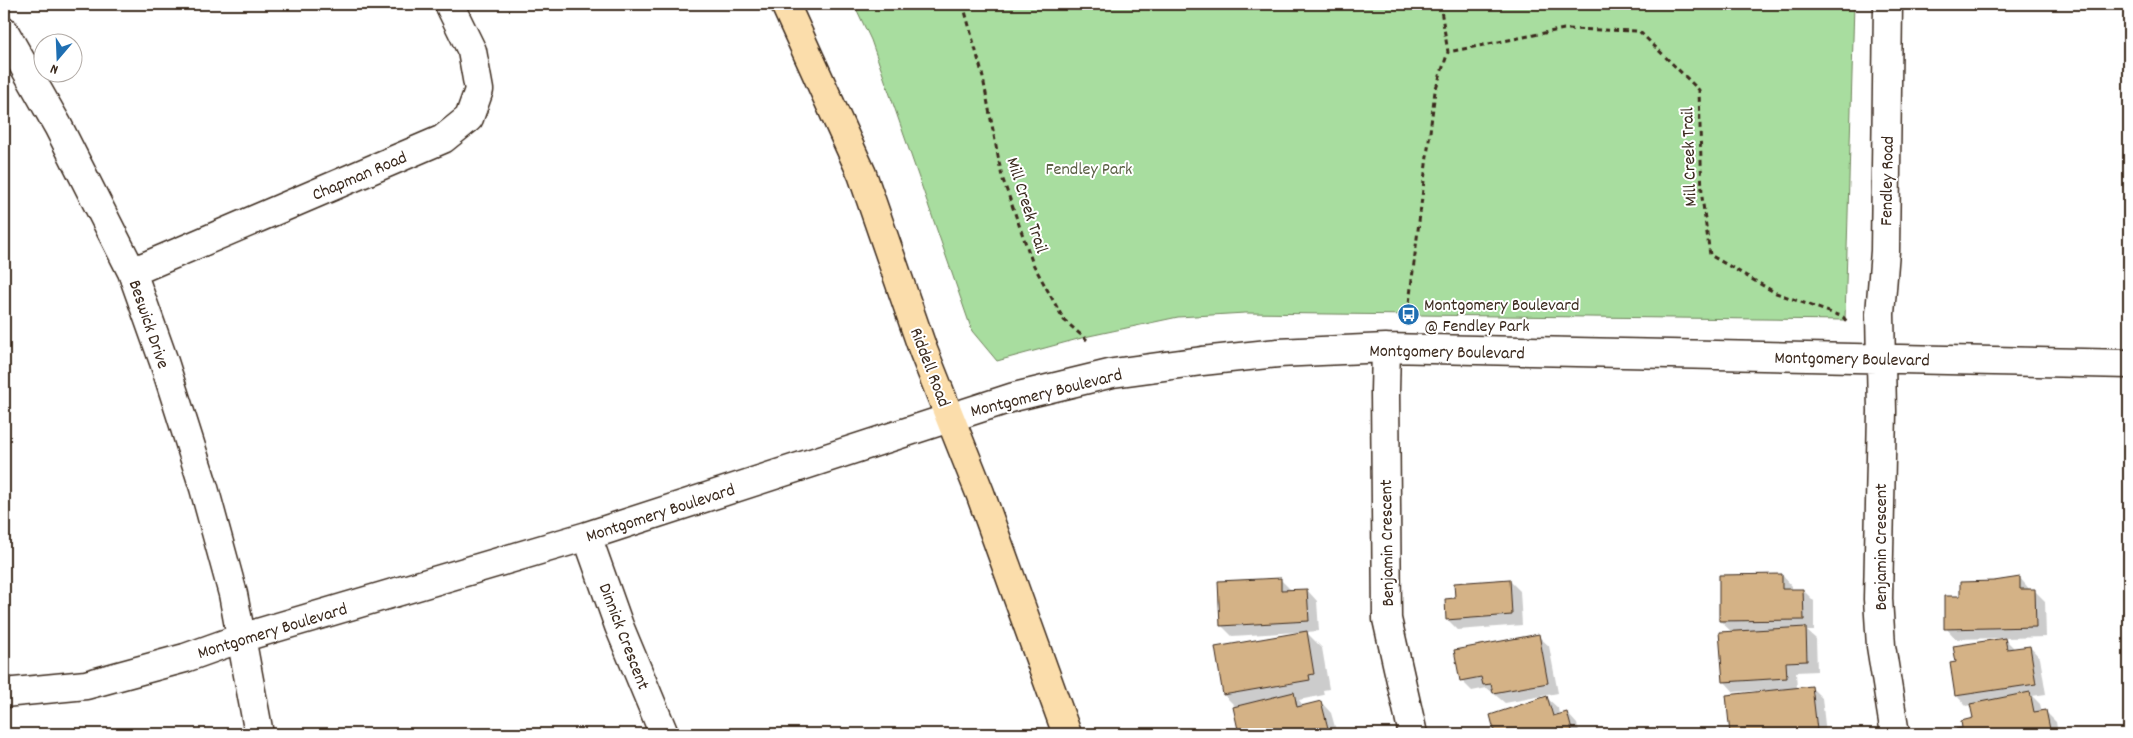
<svg xmlns="http://www.w3.org/2000/svg" width="2133" height="738" viewBox="0 0 2133 738" font-family="Dekko,sans-serif">
<rect width="100%" height="100%" fill="#fff"/>
<filter id="ink" filterUnits="userSpaceOnUse"><feTurbulence type="fractalNoise" baseFrequency=".02" numOctaves="2"/><feDisplacementMap in="SourceGraphic" scale="10" xChannelSelector="R" yChannelSelector="G"/><feConvolveMatrix kernelMatrix="1 2 1 2 8 2 1 2 1" color-interpolation-filters="sRGB"/></filter>
<g filter="url(#ink)">
<!-- green -->
<path fill="#a8dd9f" stroke="#72845e" d="M854,4H1854L1845,320L1245,313L1178,317L1089,336L997,361L972,331L871,40Z"/>
<!-- shadow -->
<path fill="#0003" d="M1782,575L1792,586V590H1803L1814,601V631H1807L1816,639L1817,671L1796,672L1797,689L1811,687L1822,698L1826,734H1732L1727,697L1771,692V690L1734,692L1724,681L1733,633L1720,621Z
M2020,578L2030,590H2034L2045,601L2046,637L2004,638L2015,649L2030,647L2040,658L2046,694L2032,696L2040,704L2042,712L2045,711L2056,722L2058,734H1958L1957,730L1964,729L1974,719L1971,705L1966,706L1956,695L2001,638L1956,639L1946,628L1961,597L1994,582Z
M1280,579L1291,590H1307L1317,601L1319,631L1306,632L1322,648L1329,689L1323,690L1324,695L1299,700L1304,707L1321,702L1331,713L1337,734H1241L1234,708H1237L1224,695L1298,634L1297,632L1232,636L1221,625Z
M1510,581L1520,591L1522,625L1458,630L1447,619Z
M1538,636L1549,646L1558,693L1505,703L1487,688L1472,691L1462,681L1456,651Z
M1547,698L1558,708L1559,715L1567,713L1577,724L1580,734H1483L1496,731Z"/>
<!-- building -->
<path fill="#d4b286" stroke="#3b2a1e" d="M1782,574V589H1803L1804,620L1719,621V575Z
M2020,577V589H2035L2036,627L1944,629V596H1960V582L1994,581Z
M1281,578V590L1307,589L1309,621L1220,626L1218,581Z
M1510,579L1512,615L1446,620L1445,599L1455,598L1454,583Z
M1806,627L1807,661L1786,662L1787,678L1723,682L1719,632Z
M1307,631L1314,674L1309,675L1310,680L1223,695L1215,647Z
M1539,634L1548,683L1493,693L1491,684L1483,685L1481,677L1460,681L1454,650Z
M2005,638L2007,649L2030,646L2036,684L1955,696L1950,663L1956,662L1953,646Z
M1812,686L1817,730L1777,734H1730L1726,695Z
M1294,692L1297,707L1321,701L1329,732L1319,734H1239L1233,707Z
M2030,692L2034,712L2046,710L2051,734H1957L1956,729L1962,728L1961,721L1973,718L1970,704Z
M1547,696L1553,716L1567,712L1573,734H1479L1494,730L1490,715Z"/>
<g fill="none" stroke-linecap="round" stroke-linejoin="round">
<defs>
<path id="minor" d="M1888,4L1885,251L1880,314L1882,411L1878,599L1881,646L1895,734
M4,31L58,126L132,272L164,362L204,488L233,594L259,734
M132,272L443,139L469,118L479,90L472,51L449,4
M1386,348L1385,392L1387,619L1413,734
M587,536L619,626L664,734
M4,693L86,685L185,658L241,638L587,536L1014,397L1113,373L1202,361L1278,353L1386,348L2129,364"/>
<path id="major" d="M785,4L862,174L923,350L980,493L1067,734"/>
</defs>
<!-- minor casing -->
<use href="#minor" stroke="#3b2a1e" stroke-width="31"/>
<!-- major casing -->
<use href="#major" stroke="#3b2a1e" stroke-width="31"/>
<!-- path -->
<path stroke="#3b2a1e" stroke-width="3" stroke-dasharray="5 4" stroke-linecap="butt" d="M963,4L982,73L1002,177L1033,264L1064,320L1087,340
M1440,4L1448,52L1564,29L1639,31L1699,90L1702,197L1710,255L1776,293L1843,317L1848,323
M1407,320L1435,91L1448,52"/>
<!-- minor -->
<use href="#minor" stroke="#fff" stroke-width="28"/>
<!-- major -->
<use href="#major" stroke="#fbddab" stroke-width="28"/>
</g>
</g>
<!-- icons -->
<defs>
<symbol id="bus-disc" viewBox="-11 -11 22 22"><circle r="9.5" fill="#1f6fb2" stroke="#fff"/><path d="M-5-6H5V4H4V6H2V4H-2V6H-4V4H-5ZM-3.5-4V0h7V-4ZM-3.5 1.2v1.5H-2V1.2ZM2 1.2v1.5H3.5V1.2Z" fill="#fff"/></symbol>
</defs>
<g fill-rule="evenodd">
<use href="#bus-disc" x="1396" y="302" width="25" height="25"/>
</g>
<g text-anchor="middle" stroke-width="4" stroke-linejoin="round" paint-order="stroke">
<!-- street labels -->
<g font-size="18" fill="#3b2a1e" stroke="#fff">
<text transform="translate(1688 157) rotate(-92)" y="6">Mill Creek Trail</text>
<text transform="translate(359 175) rotate(-23)" y="6">Chapman Road</text>
<text transform="translate(1886 181) rotate(-89)" y="6">Fendley Road</text>
<text transform="translate(1028 205) rotate(72)" y="6">Mill Creek Trail</text>
<text transform="translate(150 324) rotate(71)" y="6">Beswick Drive</text>
<text transform="translate(1447 351) rotate(1)" y="6">Montgomery Boulevard</text>
<text transform="translate(1852 358) rotate(1)" y="6">Montgomery Boulevard</text>
<text transform="translate(931 367) rotate(69)" y="6">Riddell Road</text>
<text transform="translate(1046 392) rotate(-14)" y="6">Montgomery Boulevard</text>
<text transform="translate(660 512) rotate(-18)" y="6">Montgomery Boulevard</text>
<text transform="translate(1386 543) rotate(-91)" y="6">Benjamin Crescent</text>
<text transform="translate(1880 547) rotate(-90)" y="6">Benjamin Crescent</text>
<text transform="translate(272 630) rotate(-17)" y="6">Montgomery Boulevard</text>
<text transform="translate(625 636) rotate(69)" y="6">Dinnick Crescent</text>
</g>
<!-- park labels -->
<g font-size="18" fill="#5c6045" stroke="#fff">
<text x="1089" y="174">Fendley Park</text>
</g>
<!-- poi labels -->
<g font-size="18" fill="#3b2a1e" stroke="#fff" text-anchor="start">
<text x="1424" y="310">Montgomery Boulevard<tspan x="1424" dy="21">@ Fendley Park</tspan></text>
</g>
</g>
<!-- margin -->
<rect width="2133" height="738" fill="none" stroke="#fff" stroke-width="20"/>
<rect x="10" y="10" width="2113" height="718" fill="none" stroke="#3b2a1e" stroke-width="2" filter="url(#ink)"/>
<!-- north arrow -->
<g transform="translate(58 58) rotate(199)"><circle r="24" fill="#ffffff" stroke="#b1aaa5"/>
<path d="M0-4L9 19L0 12L-9 19Z" fill="#1f6fb2"/>
<text y="-8" font-size="14" font-weight="bold" text-anchor="middle" fill="#3b2a1e">N</text>
</g>
</svg>
